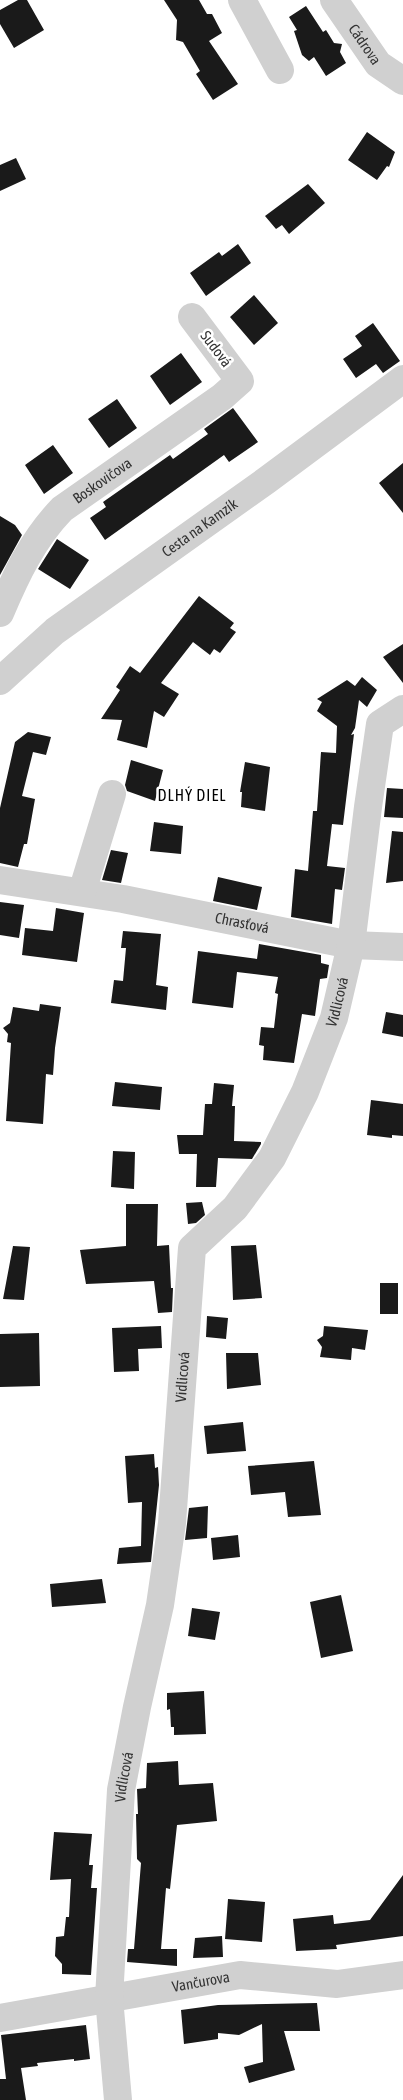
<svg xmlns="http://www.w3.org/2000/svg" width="403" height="2100" viewBox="0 0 403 2100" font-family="'Asap Condensed',sans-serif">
<rect width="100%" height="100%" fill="#fff"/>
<!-- building -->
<path fill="#1a1a1a" d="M18,0H27L44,30L14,48L0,24V10Z
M164,0H199L207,14H212L222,33L209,41L238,84L213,100L196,74L200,71L183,42L176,40L177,20Z
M306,6L323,32L326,30L334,43L342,44L340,52L346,63L326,76L314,57L309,61L302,55L294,31L297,30L289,17Z
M367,132L395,152L389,167L387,166L377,180L348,160Z
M16,158L26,179L0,191V165Z
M308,184L325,203L289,234L282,225L276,229L265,216Z
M238,244L251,263L206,296L190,273L219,252L222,256Z
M254,295L278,323L254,345L230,317Z
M373,323L400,361L383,373L376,364L356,378L343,359L362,346L355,336Z
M181,353L202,382L170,405L150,376Z
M117,399L137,428L109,448L88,419Z
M233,408L258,442L229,462L224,455L105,540L90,518L106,507L103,502L170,455L173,459L208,434L204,429Z
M53,445L73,473L44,494L25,465Z
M403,463V513L379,483Z
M0,516L15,525L22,535L0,575Z
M57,539L89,560L70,589L38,569Z
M199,596L234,623L230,628L236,632L220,653L214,649L210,655L193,642L161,683L179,694L164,717L154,711L147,748L117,740L122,720L101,719L120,690L116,687L130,666L140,673Z
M403,644V683L383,657Z
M362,677L377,690L367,707L359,700L355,728L351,735L354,734L343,825L332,824L327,866L345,868L342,890L335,889L332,924L291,917L295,869L308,871L313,811H317L321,752L336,753L337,726L317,711L322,702L317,699L347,680L355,686Z
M28,732L51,737L46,755L33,752L22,796L35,799L27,844H24L18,867L0,863V808L15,742Z
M131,760L163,770L155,801L127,791L125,785Z
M245,762L270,767L265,811L241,807L242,792H240Z
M387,788L403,789V818L384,817Z
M154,822L183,826L181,854L150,851Z
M392,831L403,832V881L386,883Z
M111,850L128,853L121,883L102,880Z
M218,877L262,887L257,910L213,901Z
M0,902L24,905L19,938L0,935Z
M56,908L84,913L77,962L22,955L25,928L53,931Z
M123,931L161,934L156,985L168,987L166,1010L111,1003L114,980L123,981L126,948H121Z
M259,944L321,955V963L329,965L327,978L320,979L315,1016L302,1014L294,1063L263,1060L264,1046L259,1045L261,1027L274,1028L278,994L275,993L278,977L237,972L233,1008L192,1003L198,951L257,959Z
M40,1004L61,1007L55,1048L53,1075L46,1074L43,1124L6,1121L11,1043L7,1042L8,1034L3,1028L10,1023L13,1007L39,1011Z
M386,1012L403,1015V1037L382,1033Z
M115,1082L162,1087L160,1110L112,1106Z
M214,1083L234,1085L232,1106H235L234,1141L261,1142V1144L252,1159L218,1158L216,1187H196L197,1154H179L177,1135H203L205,1104H212Z
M371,1100L403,1104V1136L392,1135V1138L367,1135Z
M113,1151L135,1152L134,1189L111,1187Z
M202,1202L205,1215L196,1223L188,1224L186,1203Z
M126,1204H158L157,1246L169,1245L171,1288H173L172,1312L158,1313L154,1281L86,1284L80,1250L126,1246Z
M256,1245L262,1298L233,1300L231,1246Z
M13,1246L30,1247L24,1300L3,1299Z
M380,1283H398V1314H380Z
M207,1316L228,1318L226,1339L206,1337Z
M161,1326L162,1348L138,1349L139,1371L114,1372L112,1328Z
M324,1326L368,1330L365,1350L352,1348L351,1360L320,1357L322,1347L317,1340L323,1336Z
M39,1333L40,1386L0,1387V1334Z
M226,1353H258L261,1385L227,1389Z
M243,1422L246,1451L207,1454L204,1426Z
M154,1454L155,1468L158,1467L159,1485L151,1562L117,1564L119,1548L141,1546L142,1502L128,1503L125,1456Z
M314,1461L321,1515L288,1517L285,1492L251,1495L248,1466Z
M208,1506L207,1538L185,1540L189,1508Z
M238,1535L240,1557L213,1560L211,1538Z
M102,1579L106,1603L52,1607L50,1584Z
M341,1595L353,1651L321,1658L310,1602Z
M192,1608L220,1612L215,1640L188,1636Z
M204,1691L206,1734L174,1735V1727H171L170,1709L167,1710V1693Z
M178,1761L179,1785L213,1783L217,1821L177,1825L170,1889L166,1888L161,1949H177V1966L127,1962L128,1949H134L141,1863L137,1859L136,1814H138L137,1789L146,1788L147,1763Z
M54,1832L92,1834L89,1865H93L91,1888H97L91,1975L62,1974V1964L55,1956L56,1937L64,1936L66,1917H69L71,1879L50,1880Z
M403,1875V1936L336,1945L337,1949L296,1951L293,1919L333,1915L334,1924L370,1920Z
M228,1899L265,1902L262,1942L225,1939Z
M222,1936L223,1957L193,1958L195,1938Z
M317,2003L320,2031H284L295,2070L249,2083L244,2067L263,2062L262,2024L239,2035L218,2033V2039L184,2044L181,2010L218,2005Z
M86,2025L90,2059L74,2061V2059L37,2063L38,2066L21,2068L26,2100H0V2079H6L1,2035Z"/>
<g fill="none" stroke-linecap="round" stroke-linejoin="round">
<!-- minor -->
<g stroke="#d0d0d0" stroke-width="28">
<path d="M242,0L280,70"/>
<path id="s1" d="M334,0L378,64L403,81"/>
<path id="s2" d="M0,613C16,575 33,539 62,509L222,397L240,381L192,317"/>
<path id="s3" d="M0,681L55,631L267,480L403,379"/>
<path id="s4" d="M0,880L123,899L351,945L403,947"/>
<path d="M82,892L112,794"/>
<path id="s5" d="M0,2018L240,1975L337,1984L403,1975"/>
<path id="s6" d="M118,2100L109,1998L121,1790L137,1707L160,1605L172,1523L192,1248L235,1208L272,1158L305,1092L334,1018L351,945L368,807L380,724L403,709"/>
</g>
</g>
<g text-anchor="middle" stroke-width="5" stroke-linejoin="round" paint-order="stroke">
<!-- street labels -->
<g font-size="15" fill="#333" stroke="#fff">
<text dy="5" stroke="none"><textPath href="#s1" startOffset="54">Cádrova</textPath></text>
<text transform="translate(216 349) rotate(53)" y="5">Sudová</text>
<text dy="5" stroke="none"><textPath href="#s2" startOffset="171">Boskovičova</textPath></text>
<text dy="5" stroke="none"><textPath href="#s3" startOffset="252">Cesta na Kamzík</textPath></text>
<text dy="5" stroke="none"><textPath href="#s4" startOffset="246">Chrasťová</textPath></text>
<text dy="5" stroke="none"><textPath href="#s6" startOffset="1149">Vidlicová</textPath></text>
<text dy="5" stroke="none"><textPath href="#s6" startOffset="729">Vidlicová</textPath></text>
<text dy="5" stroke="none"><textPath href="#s6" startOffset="324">Vidlicová</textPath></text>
<text dy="5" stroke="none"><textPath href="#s5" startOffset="204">Vančurova</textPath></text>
</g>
<!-- neighbourhood labels -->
<g font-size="16" letter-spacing="1" fill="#000" stroke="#fff">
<text x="192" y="801">DLHÝ DIEL</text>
</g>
</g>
</svg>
